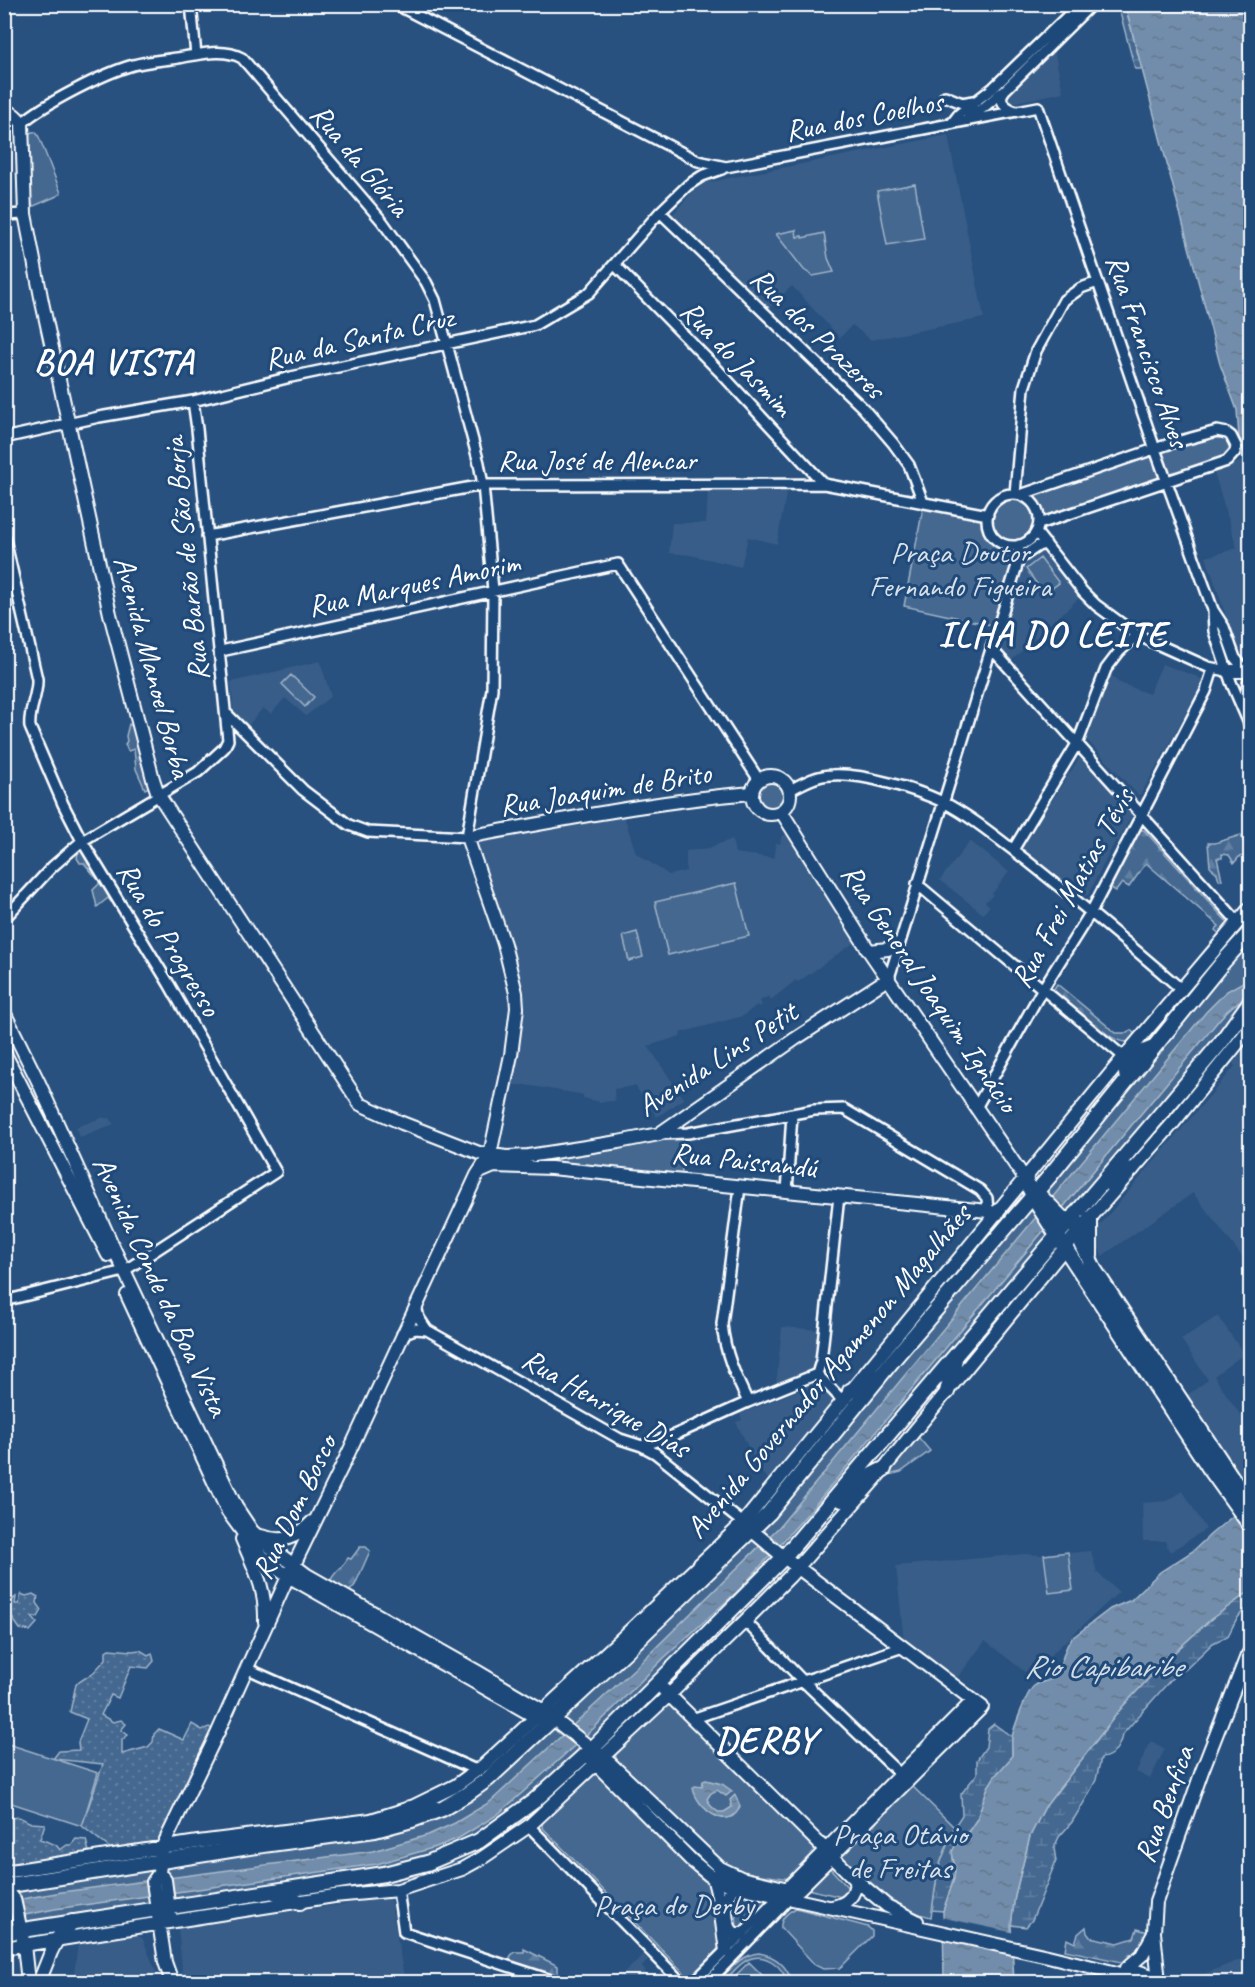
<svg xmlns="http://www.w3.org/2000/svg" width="1255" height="1987" viewBox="0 0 1255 1987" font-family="Caveat,sans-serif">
<defs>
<pattern id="grass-dots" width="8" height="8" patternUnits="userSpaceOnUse" patternTransform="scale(1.5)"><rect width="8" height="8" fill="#446890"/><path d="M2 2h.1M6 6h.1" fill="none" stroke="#607fa1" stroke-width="1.8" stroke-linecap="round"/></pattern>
<pattern id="forest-firs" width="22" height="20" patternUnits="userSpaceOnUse" patternTransform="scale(1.5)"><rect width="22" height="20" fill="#446890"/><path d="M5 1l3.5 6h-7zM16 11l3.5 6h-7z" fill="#607fa1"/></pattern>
<pattern id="wetland-marsh" width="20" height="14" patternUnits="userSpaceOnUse" patternTransform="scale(1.5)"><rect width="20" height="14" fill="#446890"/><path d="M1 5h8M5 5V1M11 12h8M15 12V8" fill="none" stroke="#607fa1"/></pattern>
<pattern id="water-ripples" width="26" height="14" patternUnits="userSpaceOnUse" patternTransform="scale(1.5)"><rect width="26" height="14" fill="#718dab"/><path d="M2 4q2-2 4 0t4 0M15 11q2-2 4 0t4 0" fill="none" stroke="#64768a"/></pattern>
</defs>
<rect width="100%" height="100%" fill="#28517f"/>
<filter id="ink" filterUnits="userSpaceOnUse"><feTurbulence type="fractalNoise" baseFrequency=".0167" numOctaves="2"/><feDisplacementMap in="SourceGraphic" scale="12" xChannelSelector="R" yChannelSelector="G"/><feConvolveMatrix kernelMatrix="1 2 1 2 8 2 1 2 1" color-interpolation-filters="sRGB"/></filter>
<g filter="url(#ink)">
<!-- built -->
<path fill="#375d88" d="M1054,50L1063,92L1012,103L1007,99L1009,94Z
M948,135L984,318L871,340L852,325L840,338L792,286L768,309L672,217L673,214L694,190L704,183Z
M1248,460L1250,468V662L1243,660L1239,655L1206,557L1237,548L1213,469Z
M708,489H787L777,544L748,537L741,567L690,555L669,553L672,523H706Z
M1035,543L1080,597L1011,661L996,643L1024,556Z
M320,661L331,696L306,716L285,698L271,714L263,708L245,729L234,718L231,682Z
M1162,664L1198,677L1203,681L1161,759L1141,794L1138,795L1087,740L1111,675L1118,682L1149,694Z
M1080,757L1132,815L1118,841L1116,840L1088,895L1082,896L1052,871L1049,872L1021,849Z
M622,810L636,853L669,875L686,871V851L706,849L732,839L735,853L774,858L776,843L780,844L781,837L792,830L861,938L798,982L796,980L771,1000L769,996L760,1001L762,1005L760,1007L757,1005L743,1016L680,1033L681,1036L648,1046L684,1099L657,1117L635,1086L614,1089L615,1101L600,1102L583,1098V1095L579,1094L525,1085H505L517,1008L467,837Z
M970,841L1009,872L992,894L993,895L985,902L990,906L983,914L940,880Z
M1250,1042V1267L1193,1193L1102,1256L1098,1245V1227L1235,1066L1233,1063Z
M104,1117L106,1119L108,1117L114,1124L80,1137L76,1127Z
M1218,1316L1244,1354L1214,1376L1250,1429V1493L1186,1396L1208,1380L1181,1339Z
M782,1327L822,1330L816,1368L776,1385Z
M817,1383L822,1385L834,1399L835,1403L772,1482L750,1463L752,1455L736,1422L742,1420L740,1414Z
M1183,1491L1206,1529L1170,1552L1165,1541H1143L1142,1503L1166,1501Z
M1091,1551L1097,1572L1119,1592L1029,1675L985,1641L956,1680L904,1642L896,1566L1023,1554L1044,1555Z
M1151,1741L1165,1749L1150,1779L1136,1772Z
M390,1898L405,1982H183L178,1927Z
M132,1934H136L143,1939L160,1982H73L78,1942Z
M643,1955L648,1960L642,1967L646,1972L637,1981L635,1979L632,1981L633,1982H625L620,1977Z
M1250,1956V1982H1184L1244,1958Z"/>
<!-- grass -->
<path fill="url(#grass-dots)" stroke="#a2b4c8" stroke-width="1.5" d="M21,1594L26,1596L33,1594L38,1597L37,1603L42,1610L38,1617H32L37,1623L30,1631L20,1629L9,1613L5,1616C4,1607 8,1602 16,1597L15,1604H19Z
M109,1649L132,1651L140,1650L148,1655L152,1653L154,1661L148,1668L131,1666L118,1698L111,1695L101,1715L113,1722L121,1720L126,1724L121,1730L128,1735L122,1740V1754L148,1747L153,1742L154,1734L159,1729L184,1740L192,1724L202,1730L209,1727L218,1732L162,1848L111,1849L82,1826L103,1764L53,1759L59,1751L79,1750L78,1742L87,1719L70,1712L76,1684L93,1673L106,1659V1651Z
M5,1810L12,1818L19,1817L31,1823L45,1824L40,1839L56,1845L60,1850L67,1845H71L76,1839L86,1840L89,1852L5,1867Z"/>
<!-- forest -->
<path fill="url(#forest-firs)" stroke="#a2b4c8" stroke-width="1.5" d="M129,724L135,728L153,785L145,789L136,769L134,749L128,751L125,744L127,741L126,736Z
M1140,830H1144L1229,924L1222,936L1215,930L1219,926L1146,863L1129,887L1122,883L1116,891L1109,887Z
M1241,835L1247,852L1250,855V859L1244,856L1239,857L1234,863L1229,855L1222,854V858H1217L1222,880H1219L1217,873L1210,867L1208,843H1215Z
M83,846L116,901L111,902L108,898L97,907L93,890L99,884V881L84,863H80L77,858L79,848Z
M1057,984L1116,1033H1127L1131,1030L1137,1037C1126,1047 1113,1039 1103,1031L1101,1032L1051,993Z
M360,1547H366L370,1551L355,1585L347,1594L329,1583C335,1570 342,1569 348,1558L351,1559Z
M1086,1927L1087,1933L1090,1937L1118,1943L1134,1938L1137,1929L1152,1933L1131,1964L1065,1950L1067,1939L1075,1943L1078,1934Z
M524,1949L558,1966V1981L509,1964L511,1961L510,1957L514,1952H524Z"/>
<!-- wetland -->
<path fill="url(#wetland-marsh)" stroke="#a2b4c8" stroke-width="1.5" d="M1118,5H1125L1142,69H1135Z
M1250,1591V1611L1244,1610L1236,1620L1228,1636L1213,1643L1186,1669L1173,1677L1122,1735C1120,1747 1113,1757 1101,1758L1096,1780L1086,1799L1072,1822L1059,1837L1054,1848L1056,1861L1032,1920L1026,1927L1011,1925L1015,1895L1030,1836L1045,1807L1122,1707L1166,1660L1211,1619Z
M994,1724L1012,1737V1757L988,1787L977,1819L969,1831L955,1846L953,1858L955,1868L954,1879L943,1911L932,1910L938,1869L954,1827L962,1815L961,1794L977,1774V1760L986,1747L988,1729Z"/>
<!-- green -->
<path fill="#446890" stroke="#a2b4c8" stroke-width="1.5" d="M32,132H36L39,137L61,193L57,196L34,206L30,204L26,136Z
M915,184L924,239L887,245L877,191Z
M796,230L797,237L802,236V238L824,233L828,258L834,272L813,276L804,270L776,234Z
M1222,432L1232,442L1230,456L1169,479L1158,450Z
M1154,451L1165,480L1041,522C1040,509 1034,503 1025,495Z
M989 520a24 24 0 1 1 48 0a24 24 0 1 1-48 0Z
M924,503L987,516C987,534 998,547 1017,547L1018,557L996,626L904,606Z
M1040,558L1059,583L1044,594L1026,569Z
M291,675L314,697L305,707L282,684Z
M756 794a15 15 0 1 1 30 0a15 15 0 1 1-30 0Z
M736,883L749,936L668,955L655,902Z
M637,932L643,957L629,961L623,936Z
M1250,938V1002L851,1480L591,1749L552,1718L752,1531Z
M677,1136L681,1137L682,1140V1176L554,1162L557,1157Z
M914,1432L930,1451L901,1472L876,1478Z
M1068,1552L1073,1590L1049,1593L1044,1555Z
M666,1704H671L819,1851L791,1879L745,1873L717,1861L617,1762L615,1753Z
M547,1724L586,1754L498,1828L427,1863L5,1935V1886L446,1807Z
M5,1743L98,1773L82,1826L5,1801Z
M597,1772C610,1782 618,1795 629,1806C657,1833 686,1860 714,1886L720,1950L691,1980L542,1827L543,1820L592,1774Z
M910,1784L954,1827L938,1869L931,1917C894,1910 866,1882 840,1855Z
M828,1866L850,1890L849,1893L842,1897L807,1889Z
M740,1894L769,1901L741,1929L737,1927L735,1898Z
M796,1908L868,1927L872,1931V1936L840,1968L823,1969L815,1965L781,1928C780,1919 788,1912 796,1908Z
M759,1953C776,1956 787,1966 792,1982H787C783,1967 766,1952 749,1959C739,1963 731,1975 723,1982H717C730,1970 740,1955 759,1953Z
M749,1962L769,1982H729Z"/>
<!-- water -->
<path fill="url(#water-ripples)" stroke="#aabbcd" stroke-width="1.5" d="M1125,5H1243L1250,43V468L1239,437L1237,410L1220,364Z
M1250,978V997C1229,1002 1215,1026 1201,1042L809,1512L740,1589L664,1658L594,1728L540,1777L497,1815L459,1838L436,1847L377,1864L55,1909L5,1919V1902L62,1892L373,1851L428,1835L455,1823L490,1802L635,1668L779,1527L1206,1012L1227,991Z
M1250,1502V1591L1211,1619L1166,1660L1122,1707L1045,1807L1030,1836L1015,1895L1011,1925L1014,1982H944L943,1911L954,1879L955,1868L952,1852L955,1846L969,1831L977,1819L988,1787L995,1776L1012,1757C1013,1751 1011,1745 1012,1738C1013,1730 1027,1691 1034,1686C1043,1679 1049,1685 1057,1672C1064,1660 1063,1648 1072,1638L1110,1609L1131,1600L1160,1572L1193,1551L1211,1534Z
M706,1780L722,1784L732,1791L726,1796L717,1790L711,1793L707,1799L711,1806L718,1812H724L732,1807L730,1800L735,1795L740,1806C730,1834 696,1808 693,1788L695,1786L702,1787L703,1781Z"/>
<!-- pier -->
<path fill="#28517f" d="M940,1917L1015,1933L1016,1956L940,1939Z"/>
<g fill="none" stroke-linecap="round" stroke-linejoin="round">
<defs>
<path id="minor" d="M191,4L196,55
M395,4L698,161L726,167L1038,107L1155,449L1213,610L1224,627L1235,658L1246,671
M1005,90C996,101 1006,108 1016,111
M945,96L962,103L973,101
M968,116L983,108L1006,89L1092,4
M22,123C44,104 104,73 133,65C149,61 167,60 183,57C202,54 224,48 242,58L382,221L426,282L435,300L479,463L483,485L493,590L492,689L467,837L368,832L349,825L303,790L226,713
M952,123L959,114L993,88L1080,4
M660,212L863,408L893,443L909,465L923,502
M4,215L25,214
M615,265L719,371L824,484
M4,438L99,417L193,401L291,377L535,325L589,293L660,212L688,185L702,176L722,169
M1015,494L1024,388L1036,351L1064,300L1081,288L1098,282
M987 520a26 26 0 1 1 52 0a26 26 0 1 1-52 0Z
M1020,495L1169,444L1217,431L1227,433L1231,436L1236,446L1235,452L1227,461L1039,524
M1036,532L1083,592L1096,605L1137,635L1208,667L1227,671
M4,535L37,679C38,696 28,710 30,727L63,804L82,841L169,984L276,1172L124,1271L4,1301
M207,536L483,485L824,484L988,515
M1019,559L1038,546L1046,544
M1213,610L1214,631L1231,682L1250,726
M991,648L1238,922
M221,651L618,564L759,780
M790,790C803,783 817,775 832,775C863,773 915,789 943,802C971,816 1001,841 1026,860C1079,902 1130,945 1181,989
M1013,850L1078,742L1106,669L1119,652L1137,635
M917,884L1124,1057
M4,919L52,867L82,841L198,772L224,748L228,740L197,429L193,401
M889,978L1019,559V545
M977,1106L1042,990L1091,912L1206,691L1213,669
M659,1134L688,1133L814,1110L844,1109L980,1190L987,1198L988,1211
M740,1187L722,1324C725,1354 735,1375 748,1402
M787,1192L792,1114
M416,1306L419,1318L427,1330L620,1439L642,1446L655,1453L743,1523
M402,1334L415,1329L427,1330
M817,1374L843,1401
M642,1446L672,1436L748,1402L817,1374L821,1361L839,1196
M745,1621L802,1680L900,1774
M248,1669L476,1770
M692,1719L903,1647
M529,1826L681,1982
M398,1890L404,1932L557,1982
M694,1982L782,1894
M708,1982L789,1899"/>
<path id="major" d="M4,111C13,112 17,117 22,123L25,214L42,302L110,614L153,779L158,794L360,1104L402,1123L479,1153L506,1157L528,1156L618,1142L659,1134L795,1039L889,978
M1227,671H1250
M1249,720L1247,693L1250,680
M752 795a19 19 0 1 1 38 0a19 19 0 1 1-38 0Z
M781,811L869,951L1025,1179
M869,951L888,949L898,944
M4,1012L39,1083L115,1251L236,1507L252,1531L275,1551L307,1575L478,1672L542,1710L611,1764L720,1868L741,1878L797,1891L982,1707L780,1554L743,1523
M4,1052L108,1255
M480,1172L494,1166L551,1168L988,1211L997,1214
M127,1295L228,1512L256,1550L270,1564L288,1576L541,1720
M261,1536C282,1543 296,1539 312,1522
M242,1539C255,1570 266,1588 265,1622
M663,1689L856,1880L887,1906L917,1921
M590,1758L691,1860L709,1875L730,1885L1048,1956L1121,1974L1141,1982
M4,1872L198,1842L371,1820L410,1808L455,1786L484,1765L618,1642L743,1523L1124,1057L1250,908
M159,1873L165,1880L170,1917
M713,1877L719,1900L726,1951
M734,1886C724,1897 723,1924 734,1934H742
M4,1887L14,1899L24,1945L28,1982
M788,1888L973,1701
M832,1907C848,1904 855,1896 856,1880
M4,1948L334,1896L398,1890L462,1869L482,1858L529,1826L669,1695L745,1621L790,1576L876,1478L1077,1233L1174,1122L1250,1028
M1127,1968L1149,1975L1161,1982
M1127,1968L1142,1955L1154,1933
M39,1982L51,1952L57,1940
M172,1982L165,1962L153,1882L159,1873L162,1848L218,1732L286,1581L348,1454L477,1175L490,1155L492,1145L511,1055L517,1008L516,993L504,944L467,837C562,820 656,801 752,793
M1159,1982L1154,1932L1156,1902L1202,1771L1247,1656L1250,1651"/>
<path id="highway" d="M1127,1081L1124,1057L1134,1056L1151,1049
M1025,1179L1036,1202L1065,1248L1210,1469L1250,1525
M1110,1184L1123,1173L1132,1169
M1036,1195L1040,1196L1062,1218L1070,1220
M1075,1214L1077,1233L1094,1269L1250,1505
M1090,1218V1256
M850,1391L859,1387L872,1375
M947,1392L955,1359
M842,1500L872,1475L884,1469
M410,1808L437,1809
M4,1886L263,1845L375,1830L412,1820L442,1809L467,1794L488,1779L626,1651L769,1513L893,1360L1049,1177L1223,962L1250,932
M274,1892L300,1902
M4,1933L384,1874L427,1863L479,1841L534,1801L598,1743L784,1557L1170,1103L1222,1041L1250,1002
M57,1940L72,1922"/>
</defs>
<!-- minor casing -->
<use href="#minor" stroke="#fff" stroke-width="14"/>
<!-- major casing -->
<use href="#major" stroke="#fff" stroke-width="16"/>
<!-- highway casing -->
<use href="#highway" stroke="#fff" stroke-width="18"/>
<!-- minor -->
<use href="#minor" stroke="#1f4a7a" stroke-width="9"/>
<!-- major -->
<use href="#major" stroke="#1f4a7a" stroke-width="12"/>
<!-- highway -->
<use href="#highway" stroke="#1f4a7a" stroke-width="14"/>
</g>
</g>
<g text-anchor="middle" stroke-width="6" stroke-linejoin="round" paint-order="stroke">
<!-- street labels -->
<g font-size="30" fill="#fff" stroke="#1f4a7a">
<text transform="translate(864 116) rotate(-11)" y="10">Rua dos Coelhos</text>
<text transform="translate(360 160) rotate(50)" y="10">Rua da Glória</text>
<text transform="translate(818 333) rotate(44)" y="10">Rua dos Prazeres</text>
<text transform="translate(359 338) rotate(-13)" y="10">Rua da Santa Cruz</text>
<text transform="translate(1148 351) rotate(71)" y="10">Rua Francisco Alves</text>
<text transform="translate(737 358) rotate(46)" y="10">Rua do Jasmim</text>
<text x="597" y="470">Rua José de Alencar</text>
<text transform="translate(186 559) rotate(-96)" y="10">Rua Barão de São Borja</text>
<text transform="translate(414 584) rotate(-12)" y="10">Rua Marques Amorim</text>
<text transform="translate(153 667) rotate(75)" y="10">Avenida Manoel Borba</text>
<text transform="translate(605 789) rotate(-9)" y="10">Rua Joaquim de Brito</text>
<text transform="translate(1072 888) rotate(-61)" y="10">Rua Frei Matias Tévis</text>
<text transform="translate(169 939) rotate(59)" y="10">Rua do Progresso</text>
<text transform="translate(930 988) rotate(56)" y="10">Rua General Joaquim Ignácio</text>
<text transform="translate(717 1059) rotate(-33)" y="10">Avenida Lins Petit</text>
<text transform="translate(744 1160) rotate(6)" y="10">Rua Paissandú</text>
<text transform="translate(161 1286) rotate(65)" y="10">Avenida Conde da Boa Vista</text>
<text transform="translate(828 1371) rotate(-50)" y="10">Avenida Governador Agamenon Magalhães</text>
<text transform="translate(606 1403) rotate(30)" y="10">Rua Henrique Dias</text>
<text transform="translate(294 1507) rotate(-64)" y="10">Rua Dom Bosco</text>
<text transform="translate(1164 1804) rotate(-70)" y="10">Rua Benfica</text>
</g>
<!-- park labels -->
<g font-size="30" fill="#dae1e9" stroke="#1f4a7a">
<text x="960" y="562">Praça Doutor<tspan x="960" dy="34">Fernando Figueira</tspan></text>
<text x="900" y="1844">Praça Otávio<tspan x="900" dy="34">de Freitas</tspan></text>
<text x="674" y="1915">Praça do Derby</text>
</g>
<!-- water labels -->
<g font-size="32" font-style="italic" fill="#d4dde6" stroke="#1f4a7a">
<text x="1103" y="1677">Rio Capibaribe</text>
</g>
<!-- district labels -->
<g font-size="36" font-weight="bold" letter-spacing="1.5" fill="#fff" stroke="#1f4a7a">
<text x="114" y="374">BOA VISTA</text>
<text x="1053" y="646">ILHA DO LEITE</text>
<text x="766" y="1752">DERBY</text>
</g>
</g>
<!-- margin -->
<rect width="1255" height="1987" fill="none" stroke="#1f4a7a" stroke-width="24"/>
<rect x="12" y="12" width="1231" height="1963" fill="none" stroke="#fff" stroke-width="2" filter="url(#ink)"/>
</svg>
